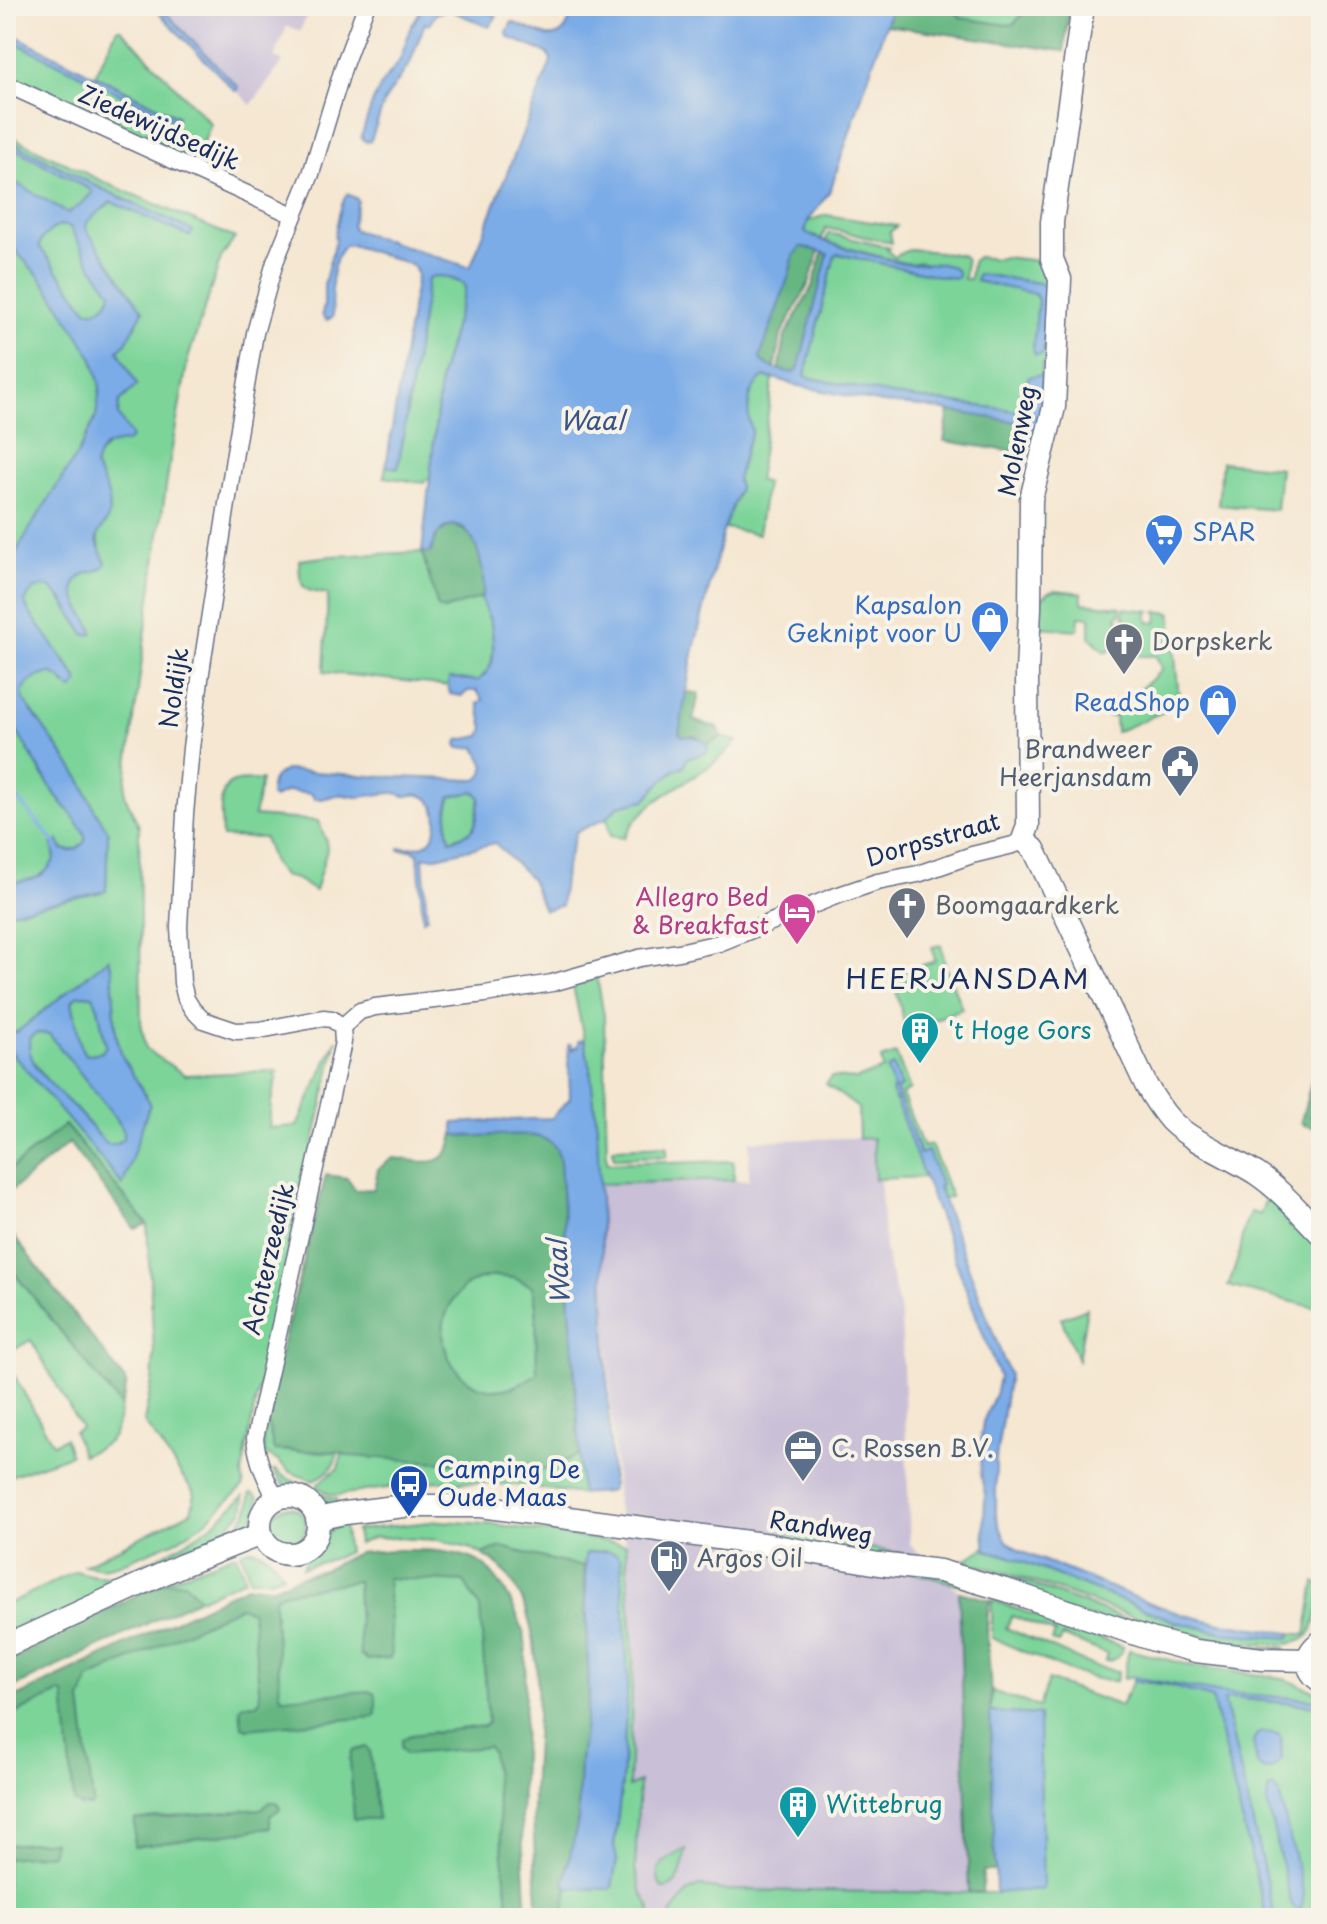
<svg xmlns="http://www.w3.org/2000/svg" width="1327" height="1924" viewBox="0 0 1327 1924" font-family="'Playpen Sans',sans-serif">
<rect width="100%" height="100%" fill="#f7f3e8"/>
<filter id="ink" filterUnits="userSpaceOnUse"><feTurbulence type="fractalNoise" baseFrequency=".0125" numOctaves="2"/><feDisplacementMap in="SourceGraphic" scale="16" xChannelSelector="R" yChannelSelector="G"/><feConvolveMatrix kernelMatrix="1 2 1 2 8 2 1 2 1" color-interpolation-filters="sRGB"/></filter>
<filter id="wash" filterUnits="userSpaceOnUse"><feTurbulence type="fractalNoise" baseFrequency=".006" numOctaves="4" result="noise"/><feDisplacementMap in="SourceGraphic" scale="32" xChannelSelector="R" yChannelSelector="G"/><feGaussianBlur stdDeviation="1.8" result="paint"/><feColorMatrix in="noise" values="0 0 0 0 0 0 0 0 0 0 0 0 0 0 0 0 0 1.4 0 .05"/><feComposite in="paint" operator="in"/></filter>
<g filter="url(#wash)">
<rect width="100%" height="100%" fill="#f5e7d1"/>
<!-- industrial -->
<path fill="#c9bfd7" d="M159,6H311L300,31L287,26L274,57L283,62L251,105L237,91L238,87Z
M877,1137L885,1249L901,1316L910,1544L959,1592L969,1893L680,1901L670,1918H651L652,1911L642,1895L637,1882L635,1869L639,1783L629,1788L633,1662L626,1544L617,1506L599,1184L749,1180L750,1141Z"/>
<!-- green -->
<path fill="#7cd499" stroke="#4c827c" stroke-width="2" fill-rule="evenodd" d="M956,6H1029L1014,24L1007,25L961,18L957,13Z
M117,29H121L211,124L194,165L6,78V38L175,121L177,116L95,75Z
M6,134L104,182L235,238L221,258L188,359L171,454L157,547L126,780L125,796L139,826L141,1022L146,1049L185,1075L278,1071L271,1103L269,1128L297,1126L337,1039L255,1404L242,1473L244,1486L205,1522L178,1540L120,1564L102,1568L84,1565L191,1512L195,1494L144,1422L152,1381L154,1352L147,1224L65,1125L8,1171L6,1246V144L78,182L189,236L193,231L94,185L6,139ZM120,355L137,385L119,402L118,415L110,443L98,455L95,468C108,491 113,512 97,535L100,546L96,571C59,576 79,612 85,635L61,599ZM52,644L77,678L78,683L66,686L61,679L51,673ZM29,752L81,780L94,809L108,831L106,891L13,911L14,883C29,880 47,879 53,861C56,854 55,848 58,841L62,849C71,852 86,849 85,836C83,823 64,806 56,795C46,782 38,767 29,752ZM109,959L112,969L116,1034L122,1057L150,1103L122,1185L11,1033L17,1032Z
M826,215L897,226L890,232L892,243L826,228L821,241L805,233L808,221Z
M829,233L890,248L887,250L894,257L911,249L962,255L966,260L964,279H970L972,262L977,257L998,259L1003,257L1040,261L1048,265L1055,293L1046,363H1042L1041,376L1038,375L1026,412L891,395L806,377L805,374L835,255L838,254L939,276L955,278L958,276L957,270L919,262L911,264L904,263L825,242ZM978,274L1039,283L1046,287L1049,321L1042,354L1041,355L1033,349L1038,300L1034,293L980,282L976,281Z
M439,275L464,284L465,289L441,374L430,480L426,479L424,483L384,477L386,466L398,467L428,278Z
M764,377L773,379L758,480L766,483L758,534L724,528L739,488L737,480L746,447L752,432L747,416L749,401L755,383Z
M1222,462L1280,468L1276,510L1218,505Z
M422,552L439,608L444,610L482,597C482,607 487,612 490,621C494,631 494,657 490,666C488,672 482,677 477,681L450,678L448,686L324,672L328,594C300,591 300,587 299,560L332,556Z
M1055,590L1082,593V603L1121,607L1120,614L1117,617L1120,623L1126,619L1123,614L1124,608L1152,611L1148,612V622L1157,623L1158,613L1155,611L1171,613L1180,710L1178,711L1173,700L1163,704L1165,711L1116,732L1115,717L1107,716L1103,707L1140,689L1162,670L1156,656H1133L1120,662L1114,648L1105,652L1090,637V617L1079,616L1078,630L1039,627L1041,599L1049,592Z
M722,737L737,741C706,780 646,792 624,838L610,836L607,818L618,806L645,800L658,785L674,771L684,766L687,758L706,753L707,744Z
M261,780L254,816L318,821L326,840L327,850L315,891L296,879L283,876L274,865L264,838L222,837C222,822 215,787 234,782C242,779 253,781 261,780Z
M472,791L476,793L480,798L476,821L471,832L450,840C446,827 447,810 451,797C458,793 466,796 472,791Z
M941,945L945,964L962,1009L906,1030L892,975L935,961L932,947Z
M597,977L604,1016L607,1163L667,1161L668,1163L733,1161L734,1180L599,1184L597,1129L590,1068L573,986Z
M84,995L93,996L98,1007L106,1046L102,1052L85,1055L81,1047L72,1002L75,996Z
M37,1033L49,1034L116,1118L123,1130V1139L116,1144H106L74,1107L51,1086L29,1055L28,1046L30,1038Z
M896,1054L910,1090L902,1094L923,1147L931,1145L951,1197L943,1200L928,1152L920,1154L896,1089L892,1091L925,1177L875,1179L873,1138L859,1139L858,1108L826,1084L831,1077L857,1079L883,1069L881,1059Z
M667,1146V1156L614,1158L613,1148Z
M1266,1189L1321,1246V1309L1228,1286C1231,1278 1234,1270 1237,1261C1241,1245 1242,1226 1251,1212L1260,1215L1266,1198L1258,1194L1261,1190Z
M6,1263L121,1406C115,1440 114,1442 82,1455L74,1432L81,1428L31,1340L6,1354Z
M496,1276L514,1278L532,1286L536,1305L537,1374C530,1378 523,1383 515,1386C463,1406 423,1341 454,1299C458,1294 462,1288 467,1285C475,1279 486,1277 496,1276Z
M1087,1308L1078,1360L1061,1318Z
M6,1361L53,1444L65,1438L70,1455L10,1476L6,1482Z
M266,1417L274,1450L338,1452C334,1470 328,1472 313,1481L290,1472L278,1461L264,1453L263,1439Z
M342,1454L469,1464H495L522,1469H548L580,1454L581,1494L516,1485L437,1481L337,1495L329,1494L318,1488V1484L338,1468Z
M276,1470C285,1479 294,1481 306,1486C317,1491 324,1498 337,1499L339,1505L323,1504L301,1492L285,1486L273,1471Z
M253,1493L258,1497C260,1512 250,1526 236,1532C239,1515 251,1519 250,1494Z
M244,1496C247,1523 225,1515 229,1535L6,1642V1605L76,1571C87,1575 95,1577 106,1576C132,1574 191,1541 212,1525C223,1516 233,1505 244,1496Z
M270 1525a18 18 0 1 1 36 0a18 18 0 1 1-36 0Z
M440,1521L499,1525L626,1544L633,1663L629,1787L639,1782L635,1869C637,1877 638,1884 641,1891C645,1901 652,1907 651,1918H563L568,1888L609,1889L612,1886L617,1860L614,1847L622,1782L627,1679L621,1560L605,1551L587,1553L585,1557L584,1566L559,1562L502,1547L482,1554L472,1549L438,1540L375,1537L358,1544L356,1530Z
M344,1523L348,1552L335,1558L302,1568C308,1549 325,1532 344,1523Z
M774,1532L953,1562L1020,1580L1152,1629L1206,1641L1245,1648H1286V1650L1210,1648L772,1537Z
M985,1548L987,1550L1008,1556L1176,1622L1227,1634L1290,1637V1633L1306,1635L1315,1582L1321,1586V1592C1318,1605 1316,1630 1306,1638C1296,1645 1281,1644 1270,1644C1185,1643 1113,1608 1034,1582C1011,1574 987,1567 963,1561Z
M248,1549C266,1549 275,1561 283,1575L269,1579H250L241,1552Z
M236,1554L245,1579L199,1599L185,1582H162Z
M406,1554L498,1591L517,1918H6V1709L245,1595Z
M992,1600L1123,1647C1121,1657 1115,1661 1105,1661L1107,1654L1063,1636L1059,1643L1052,1641L1055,1633L1012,1616L1006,1628L1093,1666L1118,1671L1116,1681C1090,1684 1019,1649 992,1638Z
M1129,1650L1193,1666L1283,1678L1321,1694V1700L1221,1693L1165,1684L1207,1695L1211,1697L1214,1703L1266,1918H668L689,1891L699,1886L721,1890L996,1893L1039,1715L990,1712L992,1691L1039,1707L1048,1680L1121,1706L1133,1681L1161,1684L1133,1677L1123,1679Z
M1232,1698L1321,1706V1918H1275L1224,1702L1226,1699Z
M686,1849C683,1864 681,1889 662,1888C649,1864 668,1859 686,1849Z"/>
<!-- forest -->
<path fill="#65b681" stroke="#407270" stroke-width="2" fill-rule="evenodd" d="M892,6H956L957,13L961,18L1007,25L1014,24L1029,6H1070L1064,51L886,25Z
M800,247H804L819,251L809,283L781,335L775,369L761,361L760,357L789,275L793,257Z
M823,251L828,254L798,370L795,373L779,371L785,336L813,285Z
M949,411L1017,422L1020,425L1016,452L944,441Z
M453,525C459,528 465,530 470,535C480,546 487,582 482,597L444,610L438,608L422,552H431C433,538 438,530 453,525Z
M685,692L699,694L693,720L718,728L722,737L707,744L695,736H682L679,733Z
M1321,1045V1081L1311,1116L1321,1119V1129L1303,1125L1301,1121Z
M65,1125L147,1224L135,1229L69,1143L6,1195V1173Z
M454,1134C480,1142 539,1123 556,1148C557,1149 560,1160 560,1161L580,1454L548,1469H522L494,1464H469L350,1456L338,1452L274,1450L266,1417L279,1358L326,1175L347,1178L355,1190L374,1189L378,1169L393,1158C424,1161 447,1172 454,1134ZM496,1276L514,1278L532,1286L536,1305L537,1374C530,1378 523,1383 515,1386C465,1406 422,1342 454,1299C458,1294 462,1288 467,1285C475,1279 486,1277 496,1276Z
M6,1226L127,1383L121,1406L6,1263Z
M502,1547L559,1562L584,1566L589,1695L580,1761L578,1820L573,1849L567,1865L565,1886L568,1888L563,1918C550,1918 542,1918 537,1905C536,1870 533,1835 533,1800C534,1730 558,1595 482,1554Z
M393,1550C419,1550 448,1549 473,1559C497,1569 517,1610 524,1635C526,1643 526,1652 526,1660L521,1817L527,1915L509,1914L492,1752L488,1747L406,1754L401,1748L402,1739L411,1735L484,1726L488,1723L480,1608L464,1582L387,1578L392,1652L390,1658L367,1660L360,1654L357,1581L283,1593L276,1596L274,1601L280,1693L283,1698L368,1691L374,1693L376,1697V1714L372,1717L247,1729L242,1727L240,1709L243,1705L256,1704L260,1700L252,1611L239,1607L89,1679L81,1700L93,1803L91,1806H80L74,1802L64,1694L59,1693L6,1718V1702L247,1586L273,1587L298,1577L324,1570L357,1553Z
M162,1582H185L199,1599L6,1691V1662Z
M959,1592L990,1600C982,1637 994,1675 990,1712L996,1871H983L982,1893H969Z
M367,1747L370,1751L378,1819H354L350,1760L352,1751Z
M270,1802H277L281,1808L270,1816V1828L134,1847L135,1820L261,1809Z
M53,1841L52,1854L6,1858V1845Z"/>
<!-- water -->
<path fill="#7cace7" stroke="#4c6ea2" stroke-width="2" fill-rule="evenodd" d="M152,6H159L238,87L237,91H235Z
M423,6H472L497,16L489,27L447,9L436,14L429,25L425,23L410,63L385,100L371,140L366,142L361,137L373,101L382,83L400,60L411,27Z
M575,6H892L830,191L808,221L805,232C835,248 871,255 903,263C921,266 944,258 958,272V276L956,278L939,276L838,254L835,255L805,375L807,377L891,395L1026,412L1028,377L1038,375L1041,376L1043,379C1042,402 1041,436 1027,454L1022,455L1016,452L1020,425L1017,422L919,406L882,403L790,384C782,378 774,379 764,377C746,389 746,413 752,432L746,447L737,480L739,488L724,528L693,653L679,733L682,736C692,736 706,737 708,749L706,753L687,758L684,766L673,771L658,785L645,800L618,806L607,818L576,832L565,870L561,906L544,910L531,879L495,843L437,857H423L427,917L423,920L418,853L412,850H399V848C406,847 417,848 424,845C441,837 441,805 425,797C418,793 414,795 407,796C400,797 402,794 395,793C385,792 369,797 357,797C351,797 345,794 339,795C329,796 324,800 314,799L312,794L288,791L273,798L270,796C270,783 273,775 286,770L371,776L475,780L479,779C491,762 480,762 476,747L459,748L457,745L458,740L481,736L484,728L478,703L483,700L477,691H468L462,696L450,694L448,686L449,678L477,681C483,677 488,672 491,665C495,655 493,627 489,618C486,611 483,606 481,599C490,579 473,506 442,530C433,537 433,542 431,553L422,552L441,374L465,289L464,284C453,279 439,272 428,279L398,468L386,466L417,275L415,268L410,264L351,245L344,246C328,265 332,293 333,317L327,320L324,318L322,314L324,305V284L336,238L334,237C338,222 339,206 347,194L356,198L358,201L352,225L354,230L468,267L471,265L550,64L551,59L547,53L508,37L507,32L512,22L547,36C566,39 569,21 575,6ZM800,247H804L828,254L798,370L794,373L775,369L761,361L760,357L789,275L793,257ZM473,791L477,793L480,798C475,825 480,832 450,840C446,827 447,810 450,797C458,793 466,795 473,791Z
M6,31L177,117L175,121L6,38Z
M6,139L94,185L193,231L189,236L111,202L87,222L86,229L143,311L126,343L118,350L137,385L119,402L118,415L132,437L127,442C106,444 100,445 95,467C104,484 116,503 106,522C103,528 97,532 97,539C97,546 103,556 106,563C101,571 98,570 90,572C58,582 84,613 93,630L92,634L85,635L63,600L50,587C37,587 30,589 25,602L28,610L77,678L78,683L74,688L70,689L61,679L51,673C38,676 28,680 22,692L24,700L81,780L94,809L108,831L106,891L6,913V883C29,880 44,881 55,858L52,845L58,841L62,849L69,851L77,849L83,844L85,840V835L73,816L55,794L11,722L6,698V581L18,549L32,525L78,453L96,417L100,387L93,359L56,300L39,276L20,256L6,233V177L68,213L81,204L92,193L91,190L6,144ZM61,225L70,227L92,267L111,292C109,304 99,312 87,310L39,246C43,235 50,230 61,225Z
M978,274L1039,283C1043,285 1047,287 1049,292C1054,307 1045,339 1042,355H1035L1033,349L1038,300L1035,294L976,281Z
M108,959L112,969L116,1034L122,1056L150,1103L123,1185L6,1046V1033L17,1032ZM84,995L93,996L98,1007L106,1046L102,1052L85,1055L81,1047L72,1002L76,996ZM37,1033L49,1034L116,1118L123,1130V1139L116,1144H106C96,1132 87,1121 76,1110C60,1091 23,1066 30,1038Z
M584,1040L590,1068L597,1129L612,1487L611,1491L607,1492L581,1494L579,1467L580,1449L560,1161C560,1160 557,1149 556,1148C539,1123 480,1142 454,1134V1123L552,1118L570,1098L568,1045H571L572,1051L573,1048L577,1047L578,1049V1041Z
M893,1066L901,1087L896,1090L920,1154L928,1151L941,1185L938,1187L1009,1374L996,1458V1515L999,1526L1007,1541L1020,1551L1137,1598L1181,1614L1214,1622L1290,1633V1638L1228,1634L1177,1622L1008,1556L986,1550L984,1534L985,1494L981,1476L980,1445L983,1422L996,1392L999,1377L892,1091L894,1089L887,1069Z
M605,1551C613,1552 618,1552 621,1560L628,1679L622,1782L614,1846L617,1860L612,1887L609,1889L568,1888L564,1883L578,1820L580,1761L589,1695L585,1557L587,1553Z
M1133,1677L1221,1693L1321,1700V1706L1232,1698L1224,1700L1275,1918H1266L1212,1698L1163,1684L1133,1681Z
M990,1712L1039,1715L1043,1889L996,1893Z
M1262,1732L1278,1734L1281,1738L1282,1759C1277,1765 1273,1770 1264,1770L1257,1764L1253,1741L1257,1734Z
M1271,1788H1274L1279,1794L1304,1895L1302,1907L1300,1910L1294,1908L1291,1903L1267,1803L1268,1791Z"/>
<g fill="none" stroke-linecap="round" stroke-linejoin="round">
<!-- stream -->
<path stroke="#7cace7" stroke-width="4" d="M6,785L55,843"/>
</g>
</g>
<g filter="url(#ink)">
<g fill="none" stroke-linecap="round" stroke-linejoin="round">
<defs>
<path id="minor" d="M6,84L293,215
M342,1027L332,1019L323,1018L260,1030L236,1031L203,1020L193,1010L186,999L182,983L179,927L185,814L191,748L201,672L235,452L255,333L275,262L311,174L344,65L366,6
M342,1027L360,1011L375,1007L485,994L552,983L639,958L679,952L719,943L833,897L877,882L918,874L972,855L1013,845L1023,840
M276,1499C266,1479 257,1461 255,1438L343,1042L342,1027"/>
<path id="major" d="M1083,6L1052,222V259L1060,279L1054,407L1031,499L1030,608L1027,672L1028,826L1023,840L1034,849L1146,1085C1153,1097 1161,1110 1171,1121C1192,1142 1231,1157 1257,1174C1281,1190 1301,1214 1321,1234
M260 1525a29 29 0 1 1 58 0a29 29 0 1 1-58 0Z
M317,1519L345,1513L404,1506H480L770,1545L879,1564L940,1571L1009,1591L1154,1640L1196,1651L1262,1659L1308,1660
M1321,1642C1304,1652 1304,1671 1321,1681
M6,1646L180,1566L261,1534"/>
</defs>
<!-- minor casing -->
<use href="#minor" stroke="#676f86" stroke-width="19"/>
<!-- major casing -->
<use href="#major" stroke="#676f86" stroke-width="25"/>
<!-- minor -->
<use href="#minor" stroke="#fff" stroke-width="16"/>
<!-- major -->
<use href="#major" stroke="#fff" stroke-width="22"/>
</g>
</g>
<!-- icons -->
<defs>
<symbol id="supermarket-pin" viewBox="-11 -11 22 30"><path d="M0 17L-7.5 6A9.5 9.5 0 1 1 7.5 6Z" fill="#3f7fe0" stroke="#f7f3e8"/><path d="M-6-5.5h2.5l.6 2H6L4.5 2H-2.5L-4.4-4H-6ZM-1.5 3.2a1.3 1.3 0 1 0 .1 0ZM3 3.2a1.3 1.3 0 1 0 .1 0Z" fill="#fff"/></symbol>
<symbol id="shop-pin" viewBox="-11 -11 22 30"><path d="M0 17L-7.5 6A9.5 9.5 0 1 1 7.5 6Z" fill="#3f7fe0" stroke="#f7f3e8"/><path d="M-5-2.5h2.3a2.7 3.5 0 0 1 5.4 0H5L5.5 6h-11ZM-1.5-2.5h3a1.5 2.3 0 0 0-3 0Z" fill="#fff"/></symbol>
<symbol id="church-pin" viewBox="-11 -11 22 30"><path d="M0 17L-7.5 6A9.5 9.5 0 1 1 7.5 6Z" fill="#6b7280" stroke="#f7f3e8"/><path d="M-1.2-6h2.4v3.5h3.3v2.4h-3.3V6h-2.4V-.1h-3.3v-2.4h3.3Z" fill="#fff"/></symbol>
<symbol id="civic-pin" viewBox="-11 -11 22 30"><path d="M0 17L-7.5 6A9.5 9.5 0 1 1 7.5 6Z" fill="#5c6f8a" stroke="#f7f3e8"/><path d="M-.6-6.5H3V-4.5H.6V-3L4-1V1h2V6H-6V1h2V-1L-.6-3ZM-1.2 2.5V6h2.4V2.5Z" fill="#fff"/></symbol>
<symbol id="hotel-pin" viewBox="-11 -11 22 30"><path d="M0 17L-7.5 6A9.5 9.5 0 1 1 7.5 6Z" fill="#d1479c" stroke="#f7f3e8"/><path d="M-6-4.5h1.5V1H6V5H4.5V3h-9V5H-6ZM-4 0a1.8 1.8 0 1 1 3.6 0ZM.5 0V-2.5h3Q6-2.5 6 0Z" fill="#fff"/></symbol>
<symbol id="building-pin" viewBox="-11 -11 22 30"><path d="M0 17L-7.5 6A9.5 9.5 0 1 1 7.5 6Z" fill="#0f9aa8" stroke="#f7f3e8"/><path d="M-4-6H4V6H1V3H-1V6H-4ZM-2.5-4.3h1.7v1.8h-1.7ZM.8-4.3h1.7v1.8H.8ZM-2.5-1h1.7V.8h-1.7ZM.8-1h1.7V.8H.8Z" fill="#fff"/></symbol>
<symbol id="office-pin" viewBox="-11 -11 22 30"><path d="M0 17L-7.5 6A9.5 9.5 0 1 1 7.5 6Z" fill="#5c6f8a" stroke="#f7f3e8"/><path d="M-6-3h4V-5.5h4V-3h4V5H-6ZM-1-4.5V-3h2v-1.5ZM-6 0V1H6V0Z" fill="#fff"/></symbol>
<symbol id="bus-pin" viewBox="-11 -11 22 30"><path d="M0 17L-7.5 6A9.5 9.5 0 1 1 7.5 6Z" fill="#1a4fb4" stroke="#f7f3e8"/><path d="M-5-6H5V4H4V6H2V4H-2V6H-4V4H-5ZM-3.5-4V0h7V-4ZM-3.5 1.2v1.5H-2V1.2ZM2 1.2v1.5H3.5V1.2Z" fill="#fff"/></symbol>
<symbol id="fuel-pin" viewBox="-11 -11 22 30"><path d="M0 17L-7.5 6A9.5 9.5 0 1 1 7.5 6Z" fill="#5c6f8a" stroke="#f7f3e8"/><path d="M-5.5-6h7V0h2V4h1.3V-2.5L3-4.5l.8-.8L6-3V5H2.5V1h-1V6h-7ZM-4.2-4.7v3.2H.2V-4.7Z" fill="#fff"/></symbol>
</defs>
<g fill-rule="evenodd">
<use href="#supermarket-pin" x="1142" y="511" width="44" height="60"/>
<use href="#shop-pin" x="968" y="598" width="44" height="60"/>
<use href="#church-pin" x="1102" y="620" width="44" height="60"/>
<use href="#shop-pin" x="1196" y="681" width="44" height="60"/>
<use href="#civic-pin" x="1158" y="742" width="44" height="60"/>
<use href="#church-pin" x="885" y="884" width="44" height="60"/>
<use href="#hotel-pin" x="775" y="890" width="44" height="60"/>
<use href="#building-pin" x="898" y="1009" width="44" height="60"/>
<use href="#office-pin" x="781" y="1427" width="44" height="60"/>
<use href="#bus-pin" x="387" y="1462" width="44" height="60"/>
<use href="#fuel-pin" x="647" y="1537" width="44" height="60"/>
<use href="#building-pin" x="776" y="1783" width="44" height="60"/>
</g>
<g text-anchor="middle" stroke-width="8" stroke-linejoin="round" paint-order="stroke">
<!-- street labels -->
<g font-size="24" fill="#1b2f5e" stroke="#f7f3e8">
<text transform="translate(159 128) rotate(24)" y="8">Ziedewijdsedijk</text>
<text transform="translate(1018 441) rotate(-79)" y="8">Molenweg</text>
<text transform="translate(175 688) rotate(-82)" y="8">Noldijk</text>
<text transform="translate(933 840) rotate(-16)" y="8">Dorpsstraat</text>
<text transform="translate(269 1259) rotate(-77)" y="8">Achterzeedijk</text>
<text transform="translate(821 1528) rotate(9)" y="8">Randweg</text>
</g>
<!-- shop labels -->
<g font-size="24" fill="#366cbe" stroke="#f7f3e8" text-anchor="end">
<text x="1192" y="541" text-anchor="start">SPAR</text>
<text x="962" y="614">Kapsalon<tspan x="962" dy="28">Geknipt voor U</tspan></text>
<text x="1190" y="711">ReadShop</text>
</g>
<!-- worship labels -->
<g font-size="24" fill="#5b616d" stroke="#f7f3e8" text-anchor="start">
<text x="1152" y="650">Dorpskerk</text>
<text x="935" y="914">Boomgaardkerk</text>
</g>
<!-- service labels -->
<g font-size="24" fill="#4e5e75" stroke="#f7f3e8" text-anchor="start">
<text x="1152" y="758" text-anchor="end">Brandweer<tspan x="1152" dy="28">Heerjansdam</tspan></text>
<text x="831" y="1457">C. Rossen B.V.</text>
<text x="697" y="1567">Argos Oil</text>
</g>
<!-- hotel labels -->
<g font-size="24" fill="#b23c85" stroke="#f7f3e8" text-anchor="end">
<text x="769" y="906">Allegro Bed<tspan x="769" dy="28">&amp; Breakfast</tspan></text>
</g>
<!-- culture labels -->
<g font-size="24" fill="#0d838f" stroke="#f7f3e8" text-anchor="start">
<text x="948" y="1039">'t Hoge Gors</text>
<text x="826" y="1813">Wittebrug</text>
</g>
<!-- transit labels -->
<g font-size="24" fill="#164399" stroke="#f7f3e8" text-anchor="start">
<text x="437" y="1478">Camping De<tspan x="437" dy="28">Oude Maas</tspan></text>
</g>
<!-- water labels -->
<g font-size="26" font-style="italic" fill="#385487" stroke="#f7f3e8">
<text x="592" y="430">Waal</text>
<text transform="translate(559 1272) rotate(-93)" y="9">Waal</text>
</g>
<!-- quarter labels -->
<g font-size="28" letter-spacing="2" fill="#1b2f5e" stroke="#f7f3e8">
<text x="968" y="989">HEERJANSDAM</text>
</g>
</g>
<!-- margin -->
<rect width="1327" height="1924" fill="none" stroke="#f7f3e8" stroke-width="32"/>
</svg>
